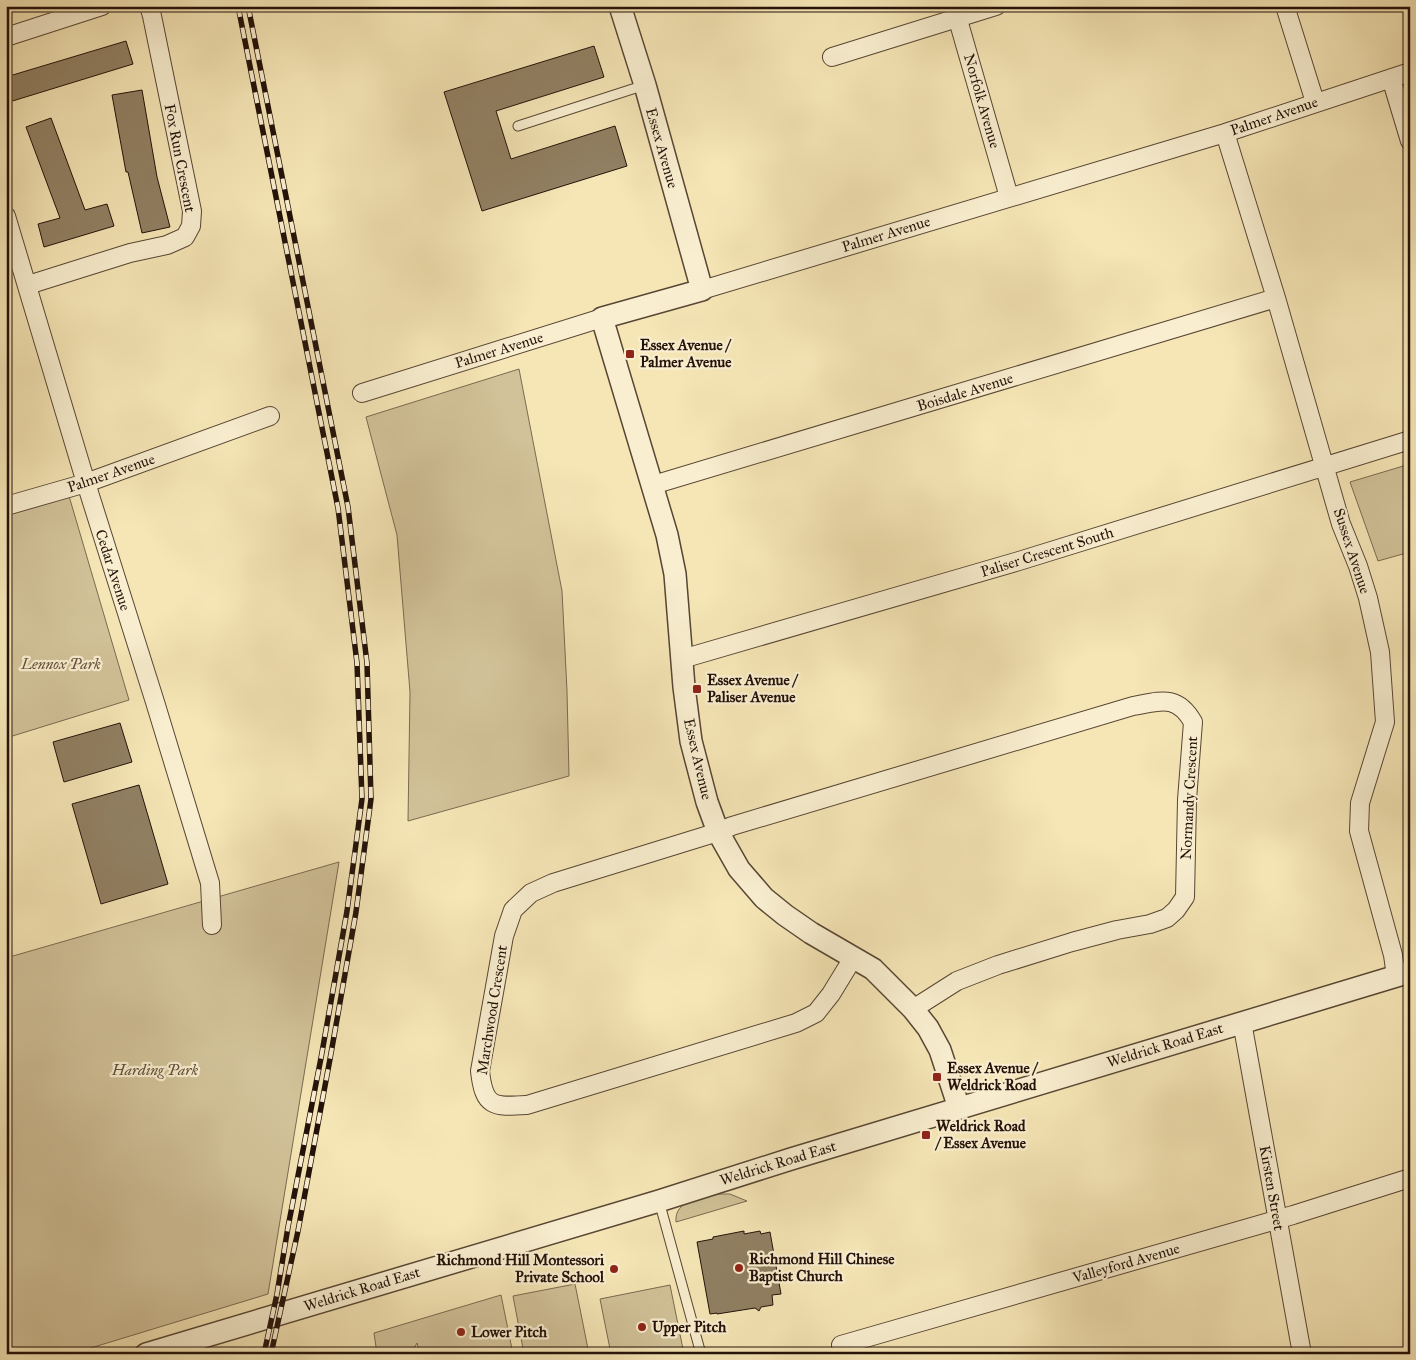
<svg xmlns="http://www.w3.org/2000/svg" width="1416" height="1360" viewBox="0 0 1416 1360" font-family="'IM FELL Great Primer',serif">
<rect width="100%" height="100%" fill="#f6e6b6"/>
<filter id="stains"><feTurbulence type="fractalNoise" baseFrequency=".004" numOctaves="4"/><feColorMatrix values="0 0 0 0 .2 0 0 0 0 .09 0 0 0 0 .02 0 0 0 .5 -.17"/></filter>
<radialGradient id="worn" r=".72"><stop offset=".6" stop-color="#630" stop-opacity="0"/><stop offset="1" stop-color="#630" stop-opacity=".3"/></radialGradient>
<!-- green -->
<path fill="#d2c299" stroke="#7a6a51" d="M519,369L562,591L567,691L569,776L408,821L410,692L397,535L366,417Z
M1410,464V552L1378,561L1350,482Z
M69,496L129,700L6,738V516Z
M339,862L268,1294L71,1354H6V958Z
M717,1194H730L747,1201L676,1222C674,1200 701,1198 717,1194Z
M575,1284L589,1354H524L513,1296Z
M670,1285L684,1354H611L600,1299Z
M501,1295L513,1354H420L417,1343L411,1354H377L374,1333Z"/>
<!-- building -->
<path fill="#918063" stroke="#231109" d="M126,41L133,64L6,103V77Z
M594,46L604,77L496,111L511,159L615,126L627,166L482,211L444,92Z
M142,90L157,177L170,227L142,233L128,172H126L112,95Z
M51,118L85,210L107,204L114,226L44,247L38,224L60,218L26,127Z
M120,723L132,762L64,782L53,742Z
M139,785L168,884L101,904L72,804Z
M744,1231V1234L760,1231L761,1234L770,1232L781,1294L772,1295L773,1305L761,1307L759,1311L755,1308L717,1314V1313L710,1314L697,1242L713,1239V1237Z"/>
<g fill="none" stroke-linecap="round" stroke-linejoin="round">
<defs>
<path id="service" d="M518,126L645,85
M659,1201L701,1354"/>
<path id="minor" d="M954,6L1009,197
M1285,6L1315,102
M6,37L102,6
M832,57L996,6
M1391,78L1410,141
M1225,133L1276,298L1341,524L1358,566L1368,598L1380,652L1385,722L1360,803L1359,831L1393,955L1396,976
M6,216L86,483L155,702L210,883L212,925
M28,285L130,253L167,245L185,237L191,226L192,211L152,16L149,6
M702,290L1225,133L1410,72
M362,393L602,318
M653,485L1276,298
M6,506L86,483L270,416
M682,659L1019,561L1410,440
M853,958L831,994L816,1013L796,1023L527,1105C494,1107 484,1108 480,1071L504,936L513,910L531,893L553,883L718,832L732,826L1133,706C1161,701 1177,694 1193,722L1187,800L1185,897L1176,910L1167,918L1150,924L1117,930L1072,942L998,965L957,981L913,1009
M1242,1022L1302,1354
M841,1345L1293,1215L1410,1178"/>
<path id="tertiary" d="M620,6L645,85L702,290L602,318L667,535L675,574L684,687L691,741L707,802L718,832L739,869L764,898L785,915L811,933L873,969L913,1009L928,1028L940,1050L959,1108
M146,1354L659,1201L791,1159L1410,972"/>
</defs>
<!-- service casing -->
<use href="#service" stroke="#584634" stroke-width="11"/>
<!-- minor casing -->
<use href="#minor" stroke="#584634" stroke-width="20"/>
<!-- tertiary casing -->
<use href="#tertiary" stroke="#584634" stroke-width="24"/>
<!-- service -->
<use href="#service" stroke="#f9efd0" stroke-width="9"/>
<!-- minor -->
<use href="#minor" stroke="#f9efd0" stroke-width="18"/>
<!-- tertiary -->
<use href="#tertiary" stroke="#f9efd0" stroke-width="21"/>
<defs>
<path id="rail" d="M238,6L338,508L357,663L362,799L347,911L321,1058L288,1227L277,1294L264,1354
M248,6L348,507L367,663L371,799L356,912L330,1059L298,1231L271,1354"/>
</defs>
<!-- rail casing -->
<use href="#rail" stroke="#231109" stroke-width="5.5"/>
<!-- rail -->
<use href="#rail" stroke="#f9efd0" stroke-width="4" stroke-dasharray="11" stroke-linecap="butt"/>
</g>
<!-- markers -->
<g fill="#8f2418" stroke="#f9efd0" stroke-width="2">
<rect x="625" y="349" width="10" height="10" rx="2.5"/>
<rect x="692" y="684" width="10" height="10" rx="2.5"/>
<rect x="932" y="1072" width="10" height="10" rx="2.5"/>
<rect x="921" y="1130" width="10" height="10" rx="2.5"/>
<circle cx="739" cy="1268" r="5"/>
<circle cx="614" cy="1269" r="5"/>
<circle cx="642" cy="1327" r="5"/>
<circle cx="461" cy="1332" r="5"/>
</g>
<g text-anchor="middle" stroke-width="4.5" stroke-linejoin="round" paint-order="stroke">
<!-- street labels -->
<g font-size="15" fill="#231109" stroke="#f9efd0">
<text transform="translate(982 101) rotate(74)" y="5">Norfolk Avenue</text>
<text transform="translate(1274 116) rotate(-19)" y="5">Palmer Avenue</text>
<text transform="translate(662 148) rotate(74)" y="5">Essex Avenue</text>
<text transform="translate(180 158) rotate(79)" y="5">Fox Run Crescent</text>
<text transform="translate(886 234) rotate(-17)" y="5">Palmer Avenue</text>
<text transform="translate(499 350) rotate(-17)" y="5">Palmer Avenue</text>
<text transform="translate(965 392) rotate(-17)" y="5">Boisdale Avenue</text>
<text transform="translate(111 473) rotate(-19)" y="5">Palmer Avenue</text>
<text transform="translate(1352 551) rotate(72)" y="5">Sussex Avenue</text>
<text transform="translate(1047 552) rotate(-17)" y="5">Paliser Crescent South</text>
<text transform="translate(113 570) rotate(72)" y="5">Cedar Avenue</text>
<text transform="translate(698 759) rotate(77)" y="5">Essex Avenue</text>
<text transform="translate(1189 798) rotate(-87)" y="5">Normandy Crescent</text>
<text transform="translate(492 1010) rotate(-81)" y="5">Marchwood Crescent</text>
<text transform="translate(1165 1045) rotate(-17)" y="5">Weldrick Road East</text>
<text transform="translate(778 1163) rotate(-17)" y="5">Weldrick Road East</text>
<text transform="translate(1272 1188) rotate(80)" y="5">Kirsten Street</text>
<text transform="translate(1126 1263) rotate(-16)" y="5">Valleyford Avenue</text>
<text transform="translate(362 1289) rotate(-17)" y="5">Weldrick Road East</text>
</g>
<!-- poi labels -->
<g font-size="15" font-weight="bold" fill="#231109" stroke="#f9efd0" text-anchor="start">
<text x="640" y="350">Essex Avenue /<tspan x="640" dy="17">Palmer Avenue</tspan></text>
<text x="707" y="685">Essex Avenue /<tspan x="707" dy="17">Paliser Avenue</tspan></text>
<text x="947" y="1073">Essex Avenue /<tspan x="947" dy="17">Weldrick Road</tspan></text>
<text x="936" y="1131">Weldrick Road<tspan x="936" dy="17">/ Essex Avenue</tspan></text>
<text x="749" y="1264">Richmond Hill Chinese<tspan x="749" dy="17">Baptist Church</tspan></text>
<text x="604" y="1265" text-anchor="end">Richmond Hill Montessori<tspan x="604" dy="17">Private School</tspan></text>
<text x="652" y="1332">Upper Pitch</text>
<text x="471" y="1337">Lower Pitch</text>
</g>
<!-- park labels -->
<g font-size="15" font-style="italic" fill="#604f3b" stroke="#f9efd0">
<text x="61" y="669">Lennox Park</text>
<text x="155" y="1075">Harding Park</text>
</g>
</g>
<!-- margin -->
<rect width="1416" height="1360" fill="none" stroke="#f6e6b6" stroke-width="25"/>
<rect x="8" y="8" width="1401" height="1345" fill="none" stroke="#231109" stroke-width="2.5"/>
<rect x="12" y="12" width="1391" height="1335" fill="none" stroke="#231109"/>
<rect width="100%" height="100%" filter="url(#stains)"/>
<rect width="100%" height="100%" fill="url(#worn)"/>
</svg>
